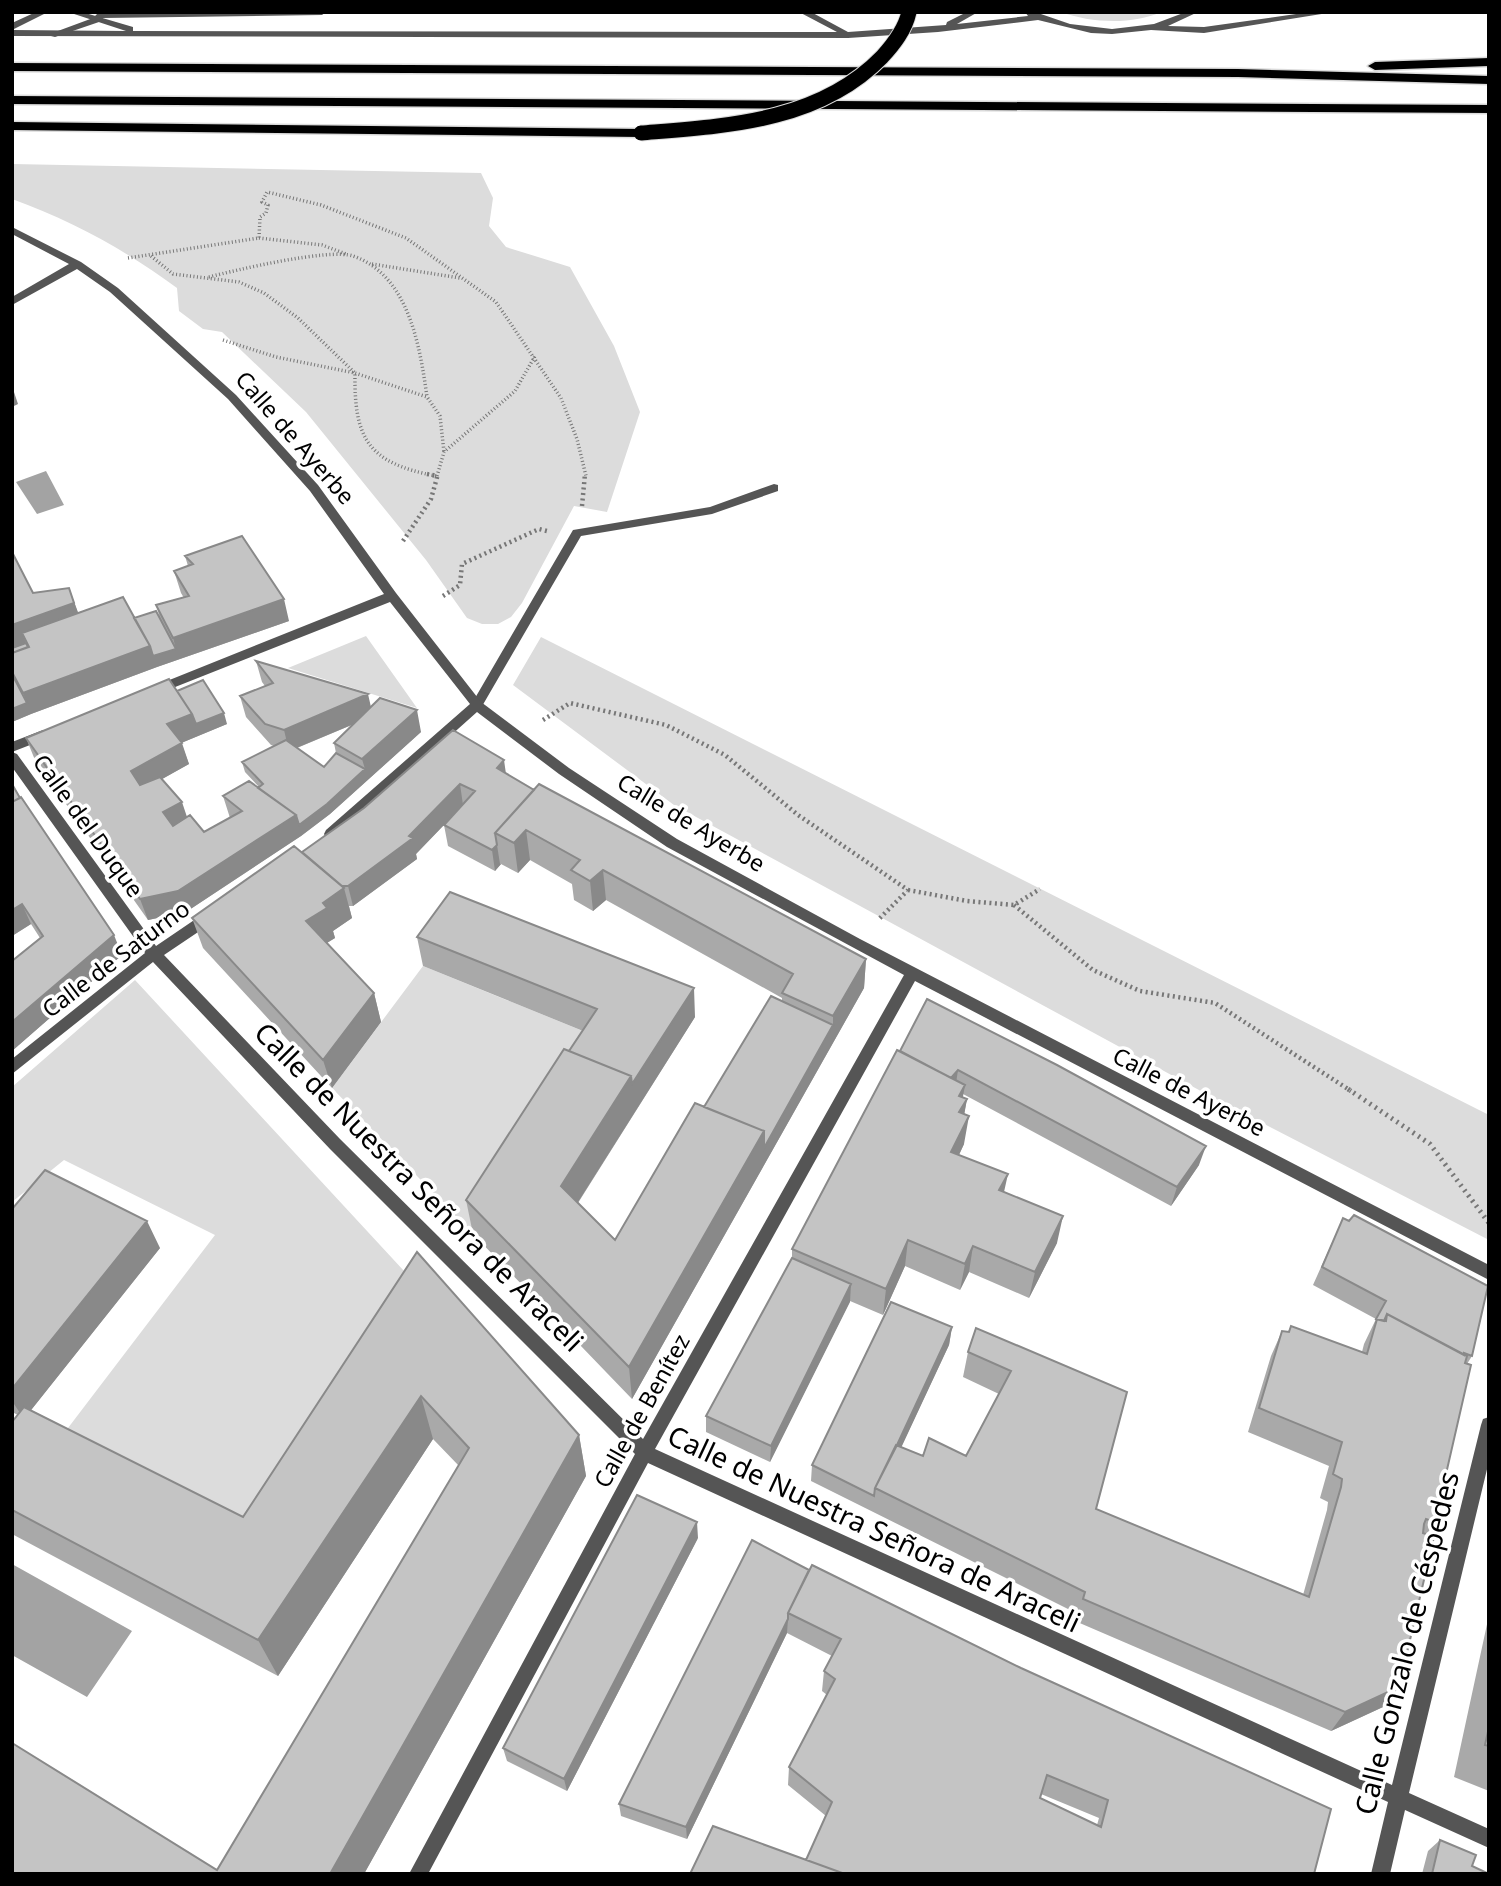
<svg xmlns="http://www.w3.org/2000/svg" width="1501" height="1886" viewBox="0 0 1501 1886" font-family="'Noto Sans',sans-serif">
<rect width="100%" height="100%" fill="#fff"/>
<!-- green -->
<path fill="#dcdcdc" d="M1061,12H1161C1133,25 1090,23 1061,12Z
M12,164L481,173L493,198L489,226L506,247L570,267L614,346L640,412L607,512L574,506L522,603L511,617L498,624H482L467,618L426,560L306,412L222,332L203,329L179,311L177,288C125,250 73,221 12,199Z
M366,636L417,708L288,668Z
M541,637L1489,1115V1240L1210,1096L674,805L513,685Z
M423,966L600,1038L473,1234L332,1088Z
M135,980L429,1298L263,1556L52,1449L215,1235L64,1160L12,1202V1087Z"/>
<!-- water -->
<path fill="#a3a3a3" d="M46,471L64,505L37,514L16,482Z
M12,1564L132,1631L87,1697L12,1655Z"/>
<g fill="none" stroke-linecap="round" stroke-linejoin="round">
<defs>
<path id="motorway" d="M1489,58V66L1375,70L1368,66L1375,62Z
M12,63L1238,69L1489,76V84L1238,77L12,71Z
M12,96L1489,105V113L12,104Z
M12,122L641,129L648,133L641,137L12,130Z"/>
</defs>
<!-- motorway casing -->
<use href="#motorway" stroke="#dbdbdb" stroke-width="3"/>
<!-- path-far2 -->
<path stroke="#777" stroke-width="3.5" stroke-dasharray="1 2.5" stroke-linecap="butt" d="M259,238L322,245L346,254
M151,256L173,274L239,282L264,293L298,318L355,373C354,439 368,463 436,476
M128,258L259,238L260,217L266,213L268,205L262,202L267,192L321,205L406,238L496,302L561,398L577,439L586,476
M372,264L460,278
M209,277C236,270 329,248 353,256C409,275 420,347 427,397
M223,340L276,357L355,373L427,397L440,416L444,452
M437,476L444,452L515,391L535,356"/>
<!-- path-far1 -->
<path stroke="#777" stroke-width="4.5" stroke-dasharray="2 3.5" stroke-linecap="butt" d="M427,474L437,476
M582,506L585,474
M403,541L431,499L438,474
M443,596L460,585L462,564L539,529L547,531
M543,720L570,703L666,725L725,755L798,815L908,890L878,920
M908,890L967,901L1014,905L1040,889
M1014,905L1093,970L1140,991L1215,1003L1351,1091"/>
<!-- path -->
<path stroke="#777" stroke-width="5" stroke-dasharray="2 4.5" stroke-linecap="butt" d="M1348,1089L1430,1144L1489,1223"/>
<!-- service -->
<path fill="#555" fill-rule="evenodd" d="M99,12H326L322,15L103,18L99,22L55,37L47,35L93,18Z
M774,484L778,485V491L712,514L581,536L481,708H473L471,705L573,530L710,507Z"/>
<!-- minor -->
<path fill="#555" fill-rule="evenodd" d="M12,227L81,262L118,288L236,395L318,485L396,593L481,702L569,768L677,839L860,939L1489,1265V1280L915,981L655,1449L1392,1785L1481,1425L1483,1419L1489,1417V1461L1409,1793L1489,1829V1848L1405,1810L1390,1874H1371L1388,1802L648,1463L428,1874H409L635,1454L330,1149L153,962L12,1074V1059L145,953L12,767V752L17,754L156,946L206,912H216L218,916L216,920L164,955L340,1139L643,1439L904,975L667,847L559,774L477,712L336,838H326L324,834L326,830L470,704L390,602L160,693H152L150,690L152,687L384,594L310,491L228,399L110,292L77,269L12,305V297L69,264L12,234Z
M43,730L48,732L49,735L48,738L12,752V742Z"/>
<!-- tertiary -->
<path fill="#555" fill-rule="evenodd" d="M36,12H48L12,30V23Z
M68,12H82L133,27V31L837,32L799,12H811L848,32L946,25L947,22L967,12H978L957,24L1028,16L1025,12H1035L1070,24L1112,29L1154,24L1186,12H1198L1168,26L1204,27L1310,12H1334L1204,33L1151,30L1112,34L1091,33L1038,20L938,32L848,38L12,36V30L126,31Z"/>
<!-- motorway -->
<use href="#motorway" fill="#000" fill-rule="evenodd"/>
<defs>
<path id="motorway-bridge" d="M641,133C726,126 819,122 882,57C894,44 905,30 909,12"/>
</defs>
<!-- motorway-bridge casing -->
<use href="#motorway-bridge" stroke="#dbdbdb" stroke-width="17" stroke-linecap="butt"/>
<!-- motorway-bridge -->
<use href="#motorway-bridge" stroke="#000" stroke-width="15"/>
</g>
<!-- wall -->
<path fill="#a9a9a9" fill-rule="evenodd" d="M12,552L33,593L69,588L78,613L134,618L159,615L156,605L184,598L181,593L174,571L188,566L185,556L289,621L157,667L31,714L12,722Z
M256,661L371,707L421,732L330,814L301,836L186,912L148,920L35,760L26,738L177,691L227,724L181,743L189,764L162,779L187,817L204,832L230,818L223,796L259,787L245,772L242,762L274,746L271,745L246,717L240,696L265,686L262,682ZM354,724L334,743L336,753L324,767L297,748Z
M453,730L506,774L534,790L866,959L864,988L632,1399L473,1234L466,1200L583,1031L423,966L417,937L695,1017L578,1203L615,1240L704,1107L782,1001V998L606,900L593,911L574,900L572,884L530,860L518,873L501,864L495,871L448,846L444,825L446,823L416,854L417,859L353,906H349L352,918L333,931L335,938L327,943L374,993L381,1022L332,1088L203,948L192,918L302,852L364,808Z
M12,784L122,955L12,1051V961L40,938L31,924L12,936Z
M927,999L1199,1165L1171,1206L963,1094V1097L967,1099L964,1114V1144L959,1155L1004,1192L1057,1243L1029,1298L969,1272L960,1290L905,1266L883,1315L850,1301L770,1462L706,1432V1416L792,1258V1249L900,1051Z
M12,1209L160,1248L31,1410L243,1517L417,1252L579,1435L586,1476L364,1874H12L217,1870L459,1466L433,1439L278,1676L12,1534V1422L18,1415L12,1412Z
M1343,1218L1472,1356L1467,1364L1435,1522L1427,1534L1383,1707L1331,1731L1075,1621L1078,1614L811,1481L812,1465L952,1327L949,1345L901,1447L923,1456H966L999,1394L963,1377L968,1352L1127,1392L1096,1509L1303,1595L1327,1510L1328,1502L1320,1498L1329,1466L1248,1432L1271,1356L1282,1331L1288,1332L1291,1326L1362,1352L1364,1344L1376,1319L1313,1285Z
M698,1538L567,1791L507,1761L503,1748Z
M809,1570L1021,1668L1331,1809L806,1860L826,1816L788,1785L789,1767L827,1695L822,1691L824,1671L832,1656L787,1633L687,1839L621,1816L619,1804ZM1041,1794L1099,1818L1097,1825L1040,1798Z
M1489,1615V1791L1454,1777Z
M1440,1840L1472,1866L1489,1874H1422L1428,1851Z"/>
<!-- shaded-wall -->
<path fill="#898989" d="M12,386L18,404L12,407Z
M69,588L86,634L22,633L30,654L12,661V625Z
M284,599L289,621L157,667L31,714L12,722V709L27,703L23,693L150,646L176,649L173,638Z
M368,694L373,716L289,751L284,730Z
M417,710L421,732L330,814L301,836L186,912L148,920L140,899L296,815L365,769L362,759Z
M224,713L227,724L174,746L167,724L192,714Z
M182,743L189,764L139,792L131,771Z
M504,760L507,781L497,768Z
M460,784L463,805L416,854L417,859L353,906L348,886L409,836Z
M182,802L189,823L170,833L163,812Z
M526,830L530,860L518,873L514,843Z
M497,845L500,864H501L495,871L492,850Z
M603,870L606,900L593,911L590,881Z
M344,888L352,918L333,931L335,938L315,950L306,921L323,903Z
M22,904L31,924L12,936V910Z
M114,935L122,955L12,1051V1022Z
M866,959L864,988L632,1399L629,1367L764,1131L833,1025V1016Z
M694,988L695,1017L566,1221L561,1186L631,1076Z
M374,993L381,1022L332,1088L323,1060Z
M958,1070L955,1090L945,1085Z
M965,1085L961,1108L967,1099L962,1127L955,1140L959,1096Z
M969,1116L964,1144L947,1180L951,1152Z
M1206,1146L1199,1165L1171,1206L1177,1187Z
M1008,1174L1002,1201L999,1190Z
M1063,1216L1057,1243L1029,1298L1035,1272Z
M147,1221L160,1248L24,1419L12,1401V1389Z
M908,1240L905,1266L883,1315L886,1289Z
M973,1246L969,1272L960,1290L965,1264Z
M851,1284L850,1302L770,1462L771,1446Z
M952,1327L949,1345L881,1491L877,1489Z
M421,1396L433,1439L278,1676L258,1640Z
M579,1435L586,1476L364,1874H330Z
M697,1522L698,1538L567,1791L564,1779Z
M788,1619L787,1633L687,1839L686,1827Z
M1399,1687L1383,1707L1331,1731L1345,1712Z"/>
<!-- building -->
<path fill="#c4c4c4" stroke="#898989" stroke-width="2" fill-rule="evenodd" d="M242,536L284,599L173,638L156,605L189,596L174,571L193,564L185,556Z
M12,552L33,593L69,588L74,603L12,625Z
M123,597L150,646L23,693L12,672V653L29,647L22,633Z
M156,611L176,649L153,656L150,646L134,618Z
M26,643L28,647L12,653V648Z
M256,661L368,694L284,730L265,724L240,696L273,683Z
M12,674L27,703L12,709Z
M169,679L192,714L167,724L182,743L131,771L140,785L160,777L182,802L163,812L173,826L190,815L204,832L242,811L223,796L249,781L296,815L178,891L140,899L26,738Z
M203,680L224,713L196,724L192,714L177,691Z
M380,698L417,710L362,759L334,743Z
M453,730L504,760L497,768L534,790L495,833L497,845L492,850L444,825L475,791L460,784L409,836L413,838L348,886H342L302,852L364,808Z
M286,740L324,767L336,753L365,769L327,804L299,825L296,815L258,788L263,784L242,762Z
M12,784L20,798L12,802Z
M539,784L866,959L833,1016L782,993L793,974L603,870L590,881L571,870L580,860L526,830L514,843L495,833Z
M21,797L114,935L12,1022V961L43,936L22,904L12,910V802Z
M294,846L344,888L323,903L327,908L306,921L374,993L323,1060L192,918Z
M450,892L694,988L632,1084L631,1076L569,1051L597,1009L417,937Z
M771,996L833,1025L764,1148V1131L704,1107Z
M927,999L1057,1065L1206,1146L1177,1187L958,1070L951,1078L900,1051Z
M564,1049L631,1076L561,1186L615,1240L695,1103L764,1131L629,1367L466,1200Z
M897,1050L965,1085L959,1096L967,1099L959,1112L969,1116L951,1152L1008,1174L999,1190L1063,1216L1035,1272L973,1246L965,1264L908,1240L886,1289L792,1249Z
M45,1170L147,1221L12,1389V1209Z
M1354,1215L1488,1286L1472,1356L1464,1353V1355L1387,1314L1384,1321L1376,1319L1386,1301L1322,1267L1343,1218L1349,1221Z
M417,1252L579,1435L330,1874H12V1743L217,1870L469,1448L421,1396L258,1640L12,1510V1422L24,1407L243,1517Z
M792,1258L851,1284L771,1446L706,1416Z
M891,1302L952,1327L897,1445L875,1488L874,1496L812,1465Z
M1387,1314L1467,1356L1465,1363L1471,1365L1435,1522L1426,1519L1424,1524L1423,1533L1434,1537L1399,1687L1345,1712L1083,1599L1085,1592L875,1488L896,1445L923,1456L929,1438L966,1456L1011,1371L968,1352L976,1328L1127,1392L1096,1509L1309,1597L1341,1487L1342,1479L1333,1474L1342,1442L1259,1408L1282,1331L1289,1332L1291,1326L1367,1354L1377,1319L1386,1321Z
M637,1495L697,1522L564,1779L503,1748Z
M752,1540L809,1570L788,1613V1619L686,1827L619,1804Z
M812,1565L1021,1668L1331,1809L1314,1874H845L806,1860L832,1802L789,1767L835,1679L824,1671L841,1639L788,1613ZM1047,1775L1108,1800L1101,1827L1040,1798Z
M1489,1727V1746L1485,1745Z
M713,1826L845,1874H690Z
M1440,1840L1476,1855L1472,1866L1489,1874H1432Z"/>
<g text-anchor="middle" stroke-width="7" stroke-linejoin="round" paint-order="stroke">
<!-- street labels -->
<g font-size="23" fill="#000" stroke="#fff">
<text transform="translate(295 438) rotate(49)" y="8">Calle de Ayerbe</text>
<text transform="translate(691 823) rotate(31)" y="8">Calle de Ayerbe</text>
<text transform="translate(88 826) rotate(54)" y="8">Calle del Duque</text>
<text transform="translate(116 959) rotate(-37)" y="8">Calle de Saturno</text>
<text transform="translate(1189 1092) rotate(27)" y="8">Calle de Ayerbe</text>
<text transform="translate(642 1411) rotate(-61)" y="8">Calle de Benítez</text>
</g>
<!-- near-street labels -->
<g font-size="28" fill="#000" stroke="#fff">
<text transform="translate(419 1187) rotate(45)" y="10">Calle de Nuestra Señora de Araceli</text>
<text transform="translate(874 1529) rotate(25)" y="10">Calle de Nuestra Señora de Araceli</text>
<text transform="translate(1407 1643) rotate(-76)" y="10">Calle Gonzalo de Céspedes</text>
</g>
</g>
<!-- border -->
<rect width="1501" height="1886" fill="none" stroke="#000000" stroke-width="28"/>
</svg>
